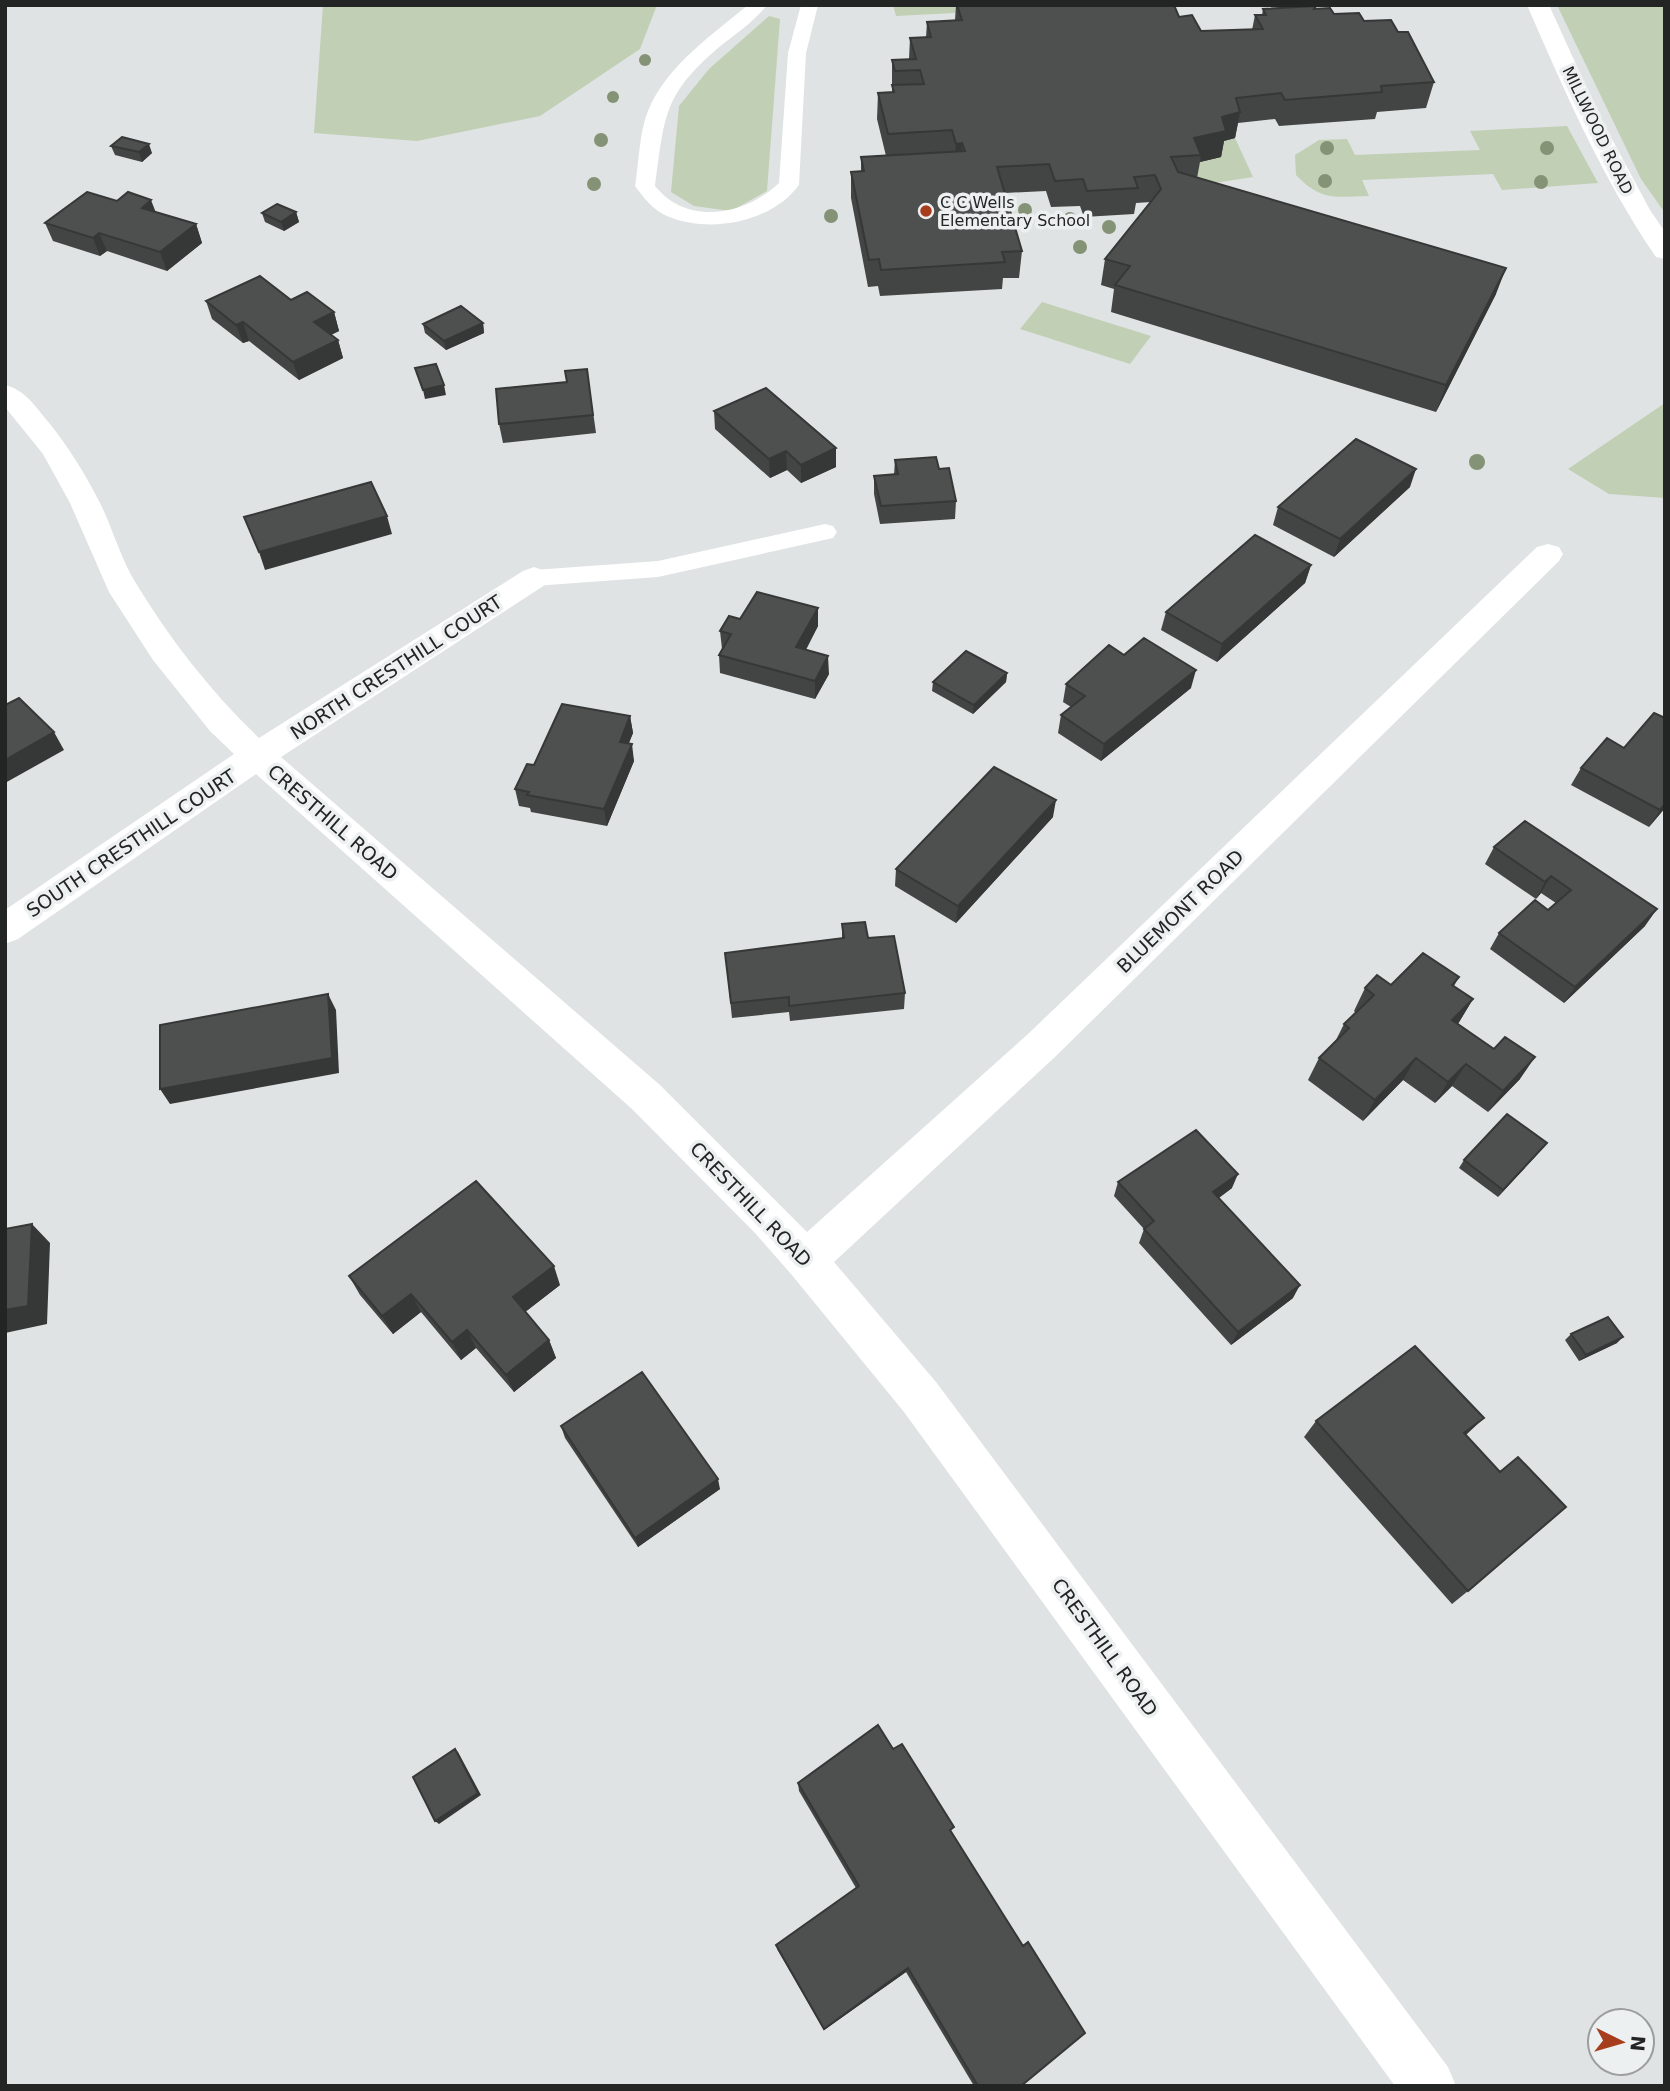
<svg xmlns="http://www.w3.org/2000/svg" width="1670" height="2091" viewBox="0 0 1670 2091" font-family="'DejaVu Sans',sans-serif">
<rect width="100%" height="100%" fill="#dfe3e3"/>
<!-- green -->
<path fill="#c1cfb4" d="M323,5H657L640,49L540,116L417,141L314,133Z
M893,5H970L972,12L896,16Z
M1557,5H1665V213L1641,179Z
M769,16L780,19L767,191L731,211L694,206L671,192L679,106L709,69Z
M1567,126L1598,183L1502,190L1493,174L1362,180L1369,196C1334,197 1321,201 1296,175L1295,155L1319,140L1347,139L1355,155L1480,150L1470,131Z
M1235,138L1253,177L1169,190C1187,166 1205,146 1235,138Z
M1042,302L1151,336L1130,364L1020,329Z
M1665,403V498L1609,494L1568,469Z"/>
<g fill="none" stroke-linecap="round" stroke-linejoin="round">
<!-- lane -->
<path fill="#fff" fill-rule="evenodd" d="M748,5H767C754,22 734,35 718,48C662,96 665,117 655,186C687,226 745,216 779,183L788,53L801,5H818L806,53L799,185C771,223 709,234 667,216C653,210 644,198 635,186C639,163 639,133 648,111C667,65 711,36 748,5Z
M825,524L833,526L837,532L833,538L658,577L534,586L525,584L522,578L525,572L534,570L658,561Z"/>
<!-- street -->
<path fill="#fff" fill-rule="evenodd" d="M1527,5H1549L1599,115L1650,210L1665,232V259L1656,257C1602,178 1565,92 1527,5Z
M5,385C24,390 33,403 45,418C67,444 84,472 100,503C113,529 121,560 137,585C171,641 212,693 259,738L523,571L534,567L545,571L550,578L545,585L281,757L660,1085L807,1232L1028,1034L1537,547L1548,544L1559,547L1563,554L1559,561L1056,1056L834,1262L936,1382L1448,2067L1456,2086H1395L904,1412L791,1274L755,1233L632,1109L256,774L18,939L5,944V910L234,754L210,731L153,660L109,592L70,503L43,454L5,407Z"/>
</g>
<!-- trees -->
<g fill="#849276">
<circle cx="645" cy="60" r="6"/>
<circle cx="613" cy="97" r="6"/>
<circle cx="601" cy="140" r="7"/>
<circle cx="1327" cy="148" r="7"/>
<circle cx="1547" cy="148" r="7"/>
<circle cx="1325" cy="181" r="7"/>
<circle cx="1541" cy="182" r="7"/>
<circle cx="594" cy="184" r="7"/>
<circle cx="1025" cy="210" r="7"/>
<circle cx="831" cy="216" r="7"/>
<circle cx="1070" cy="219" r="7"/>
<circle cx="1109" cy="227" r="7"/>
<circle cx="1080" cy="247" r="7"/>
<circle cx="1477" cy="462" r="8"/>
</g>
<!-- wall -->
<path fill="#424543" d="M956,5H1174L1179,17L1201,31L1252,30L1255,15H1262L1263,9L1316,6L1315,9L1364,21L1398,32L1434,82L1426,108L1377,112L1375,119L1279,126L1275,119L1238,123L1235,138L1224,141L1221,157L1200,162L1197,178L1496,294L1436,412L1111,312L1114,289L1101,285L1105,259L1151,202L1136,203L1134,214L1084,217L1080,206L1051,207L1046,191L1005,193L1022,251L1019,278H1003L1002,289L880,296L878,286L868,287L851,198V172L861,171V157L886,156L877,119L878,93L892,92V60L909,59L910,38L926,37L927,22L955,20Z
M111,146L152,153L142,162L115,155Z
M296,212L299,222L284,231L265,222L262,213Z
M156,213L196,224L202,243L167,271L107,251L100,256L53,241L45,223Z
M291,300L334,312L339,331L331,335L338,340L343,358L299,380L249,341L243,343L212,319L206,301Z
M483,323L484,333L446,350L425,333L423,324Z
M587,369L596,433L503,443L499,424Z
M714,411L836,448V467L801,483L787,470L770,478L715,429Z
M895,460L939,469L956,501L955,519L880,524L874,494V476L894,475Z
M1410,487L1334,557L1273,525L1278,507Z
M1311,565L1305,583L1217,662L1161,630L1166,612Z
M818,608V626L806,650L829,674L815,699L720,673L719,655L722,649L720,631L740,619Z
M1124,655L1191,688L1101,761L1058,733L1061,715L1071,707L1063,702L1066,684Z
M1007,673L1006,682L973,714L932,691L933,682Z
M630,716L633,733L629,743L634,761L607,826L531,812L530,808L519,806L515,789L534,765Z
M1665,718V808L1649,827L1571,785L1581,768L1624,748Z
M1053,817L956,923L895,886L896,869Z
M1494,847L1645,926L1564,1003L1490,949L1499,933L1548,910L1556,903L1541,893L1536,899L1485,864Z
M842,924L868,938L905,993L904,1009L790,1021L789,1012L732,1018L725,953L842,938Z
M1459,977L1454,986L1473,999L1458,1024L1520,1079L1488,1112L1452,1086L1435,1103L1403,1080L1363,1121L1308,1080L1319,1058L1336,1040L1344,1024L1356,1013L1354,1011L1365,988Z
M1547,1143L1498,1197L1459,1168L1464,1160Z
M1118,1182L1232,1188L1219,1198L1293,1298L1231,1345L1139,1243L1144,1229L1114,1196Z
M349,1276L560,1285L525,1312L549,1340L556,1358L514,1392L476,1348L461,1360L421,1312L393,1334L360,1295Z
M1571,1334L1617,1343L1579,1361L1565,1340Z
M1316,1421L1466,1435L1500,1472L1468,1591L1452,1604L1304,1437Z
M561,1426L720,1489L638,1547L565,1438Z
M893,1749L951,1833L1021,2086H974L906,1972L824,2030L777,1949L856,1888L799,1791L798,1783Z"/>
<!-- shaded-wall -->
<path fill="#363837" d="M1240,112L1235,138L1224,141L1221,157L1200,162L1201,155L1194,138L1222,117Z
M962,143L961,170L954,171L956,144Z
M149,144L152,153L142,162L139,152Z
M151,200L158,218L142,208Z
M296,212L299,222L284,231L281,222Z
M196,224L202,243L167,271L160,252Z
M99,233L107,251L100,256L93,238Z
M1506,268L1496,294L1436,412L1446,385Z
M334,312L339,331L320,340L314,322Z
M243,322L249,341L243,343L236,325Z
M483,323L484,333L446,350L444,341Z
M338,340L343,358L299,380L293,362Z
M444,385L446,395L425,399L423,390Z
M836,448V467L801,483V465Z
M786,451L787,470L770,478L769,459Z
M1416,469L1410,487L1334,557L1340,539Z
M387,516L392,534L265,570L259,552Z
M1311,565L1305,583L1217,662L1222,644Z
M818,608V626L797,665L796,647Z
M828,656L829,674L815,699V681Z
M1196,670L1191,688L1101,761L1104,744Z
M1007,673L1006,682L973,714L974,705Z
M630,716L633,733L622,759L620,742Z
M54,732L64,750L5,783V760Z
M632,744L634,761L607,826L604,809Z
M1056,800L1053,817L956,923L958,906Z
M1665,804V808L1649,827L1660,810Z
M1551,876L1541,893L1536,899L1545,882Z
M1657,909L1645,926L1564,1003L1575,987Z
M328,994L336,1010L339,1073L170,1104L160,1089Z
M1473,999L1459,1022L1439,1042L1452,1020Z
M1535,1057L1520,1079L1488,1112L1503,1091Z
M1416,1058L1403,1080L1363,1121L1375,1100Z
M1466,1064L1452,1086L1435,1103L1448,1082Z
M1547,1143L1541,1150L1498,1197L1503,1190Z
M1238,1174L1232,1188L1207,1206L1213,1192Z
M32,1224L50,1243L47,1324L5,1333V1310Z
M554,1266L560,1285L520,1316L513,1297Z
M1300,1285L1293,1298L1231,1345L1238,1332Z
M411,1294L421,1312L393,1334L382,1316Z
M467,1330L476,1348L461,1360L452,1342Z
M1623,1337L1617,1343L1579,1361L1586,1355Z
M549,1340L556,1358L514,1392L506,1375Z
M1484,1418L1467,1434L1448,1449L1464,1433Z
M718,1479L720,1489L638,1547L635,1538Z
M455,1749L458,1752L481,1795L439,1824L435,1821Z
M908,1968L906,1972L824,2030V2029Z"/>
<!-- building -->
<path fill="#4d504e" stroke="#363837" stroke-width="2" d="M957,5H1174L1179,17L1192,15L1201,31L1263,29L1255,15H1266L1263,9L1316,6L1314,9L1330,8L1334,14L1359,13L1364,21L1391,20L1398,32H1408L1434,82L1381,86L1382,92L1285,100L1281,93L1236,98L1240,112L1222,117L1226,131L1194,138L1201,155L1171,157L1178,172L1506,268L1446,385L1115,285L1130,266L1105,259L1161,189L1155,175L1134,177L1138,188L1087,191L1083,179L1055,181L1049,164L997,167L1022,251L1002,252L1005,262L881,270L879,259L869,260L851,172L864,171L861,157L965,151L962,143L956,144L952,130L888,134L878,93L894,92L892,85L924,84L920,70L895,71L892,60L916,59L910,38L931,37L927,22L962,20Z
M122,137L149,144L139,152L111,146Z
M87,192L117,201L128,192L151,200L142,208L196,224L160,252L99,233L93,238L45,223Z
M277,204L296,212L281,222L262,213Z
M260,276L291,300L307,292L334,312L314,322L338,340L293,362L243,322L236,325L206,301Z
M461,306L483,323L444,341L423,324Z
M436,364L444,385L423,390L415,368Z
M587,369L593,415L499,424L496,389L567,382L565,371Z
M766,388L836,448L801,465L786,451L769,459L714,411Z
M1356,439L1416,469L1340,539L1278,507Z
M936,457L939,469L949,468L956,501L881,506L874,476L898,474L895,460Z
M371,482L387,516L259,552L244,517Z
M1255,535L1311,565L1222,644L1166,612Z
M757,592L818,608L796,647L828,656L815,681L719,655L731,634L720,631L729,616L740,619Z
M1144,638L1196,670L1104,744L1061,715L1085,696L1066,684L1109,645L1124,655Z
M966,651L1007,673L974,705L933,682Z
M19,698L54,732L5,760V705Z
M562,704L630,716L620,742L632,744L604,809L527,795L529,792L515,789L527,764L534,765Z
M1654,713L1665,718V804L1660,810L1581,768L1607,738L1624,748Z
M994,767L1056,800L958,906L896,869Z
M1525,821L1657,909L1575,987L1499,933L1535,900L1548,910L1571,890L1551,876L1545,882L1494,847Z
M865,922L868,938L894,936L905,993L789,1006V997L731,1003L725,953L844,938L842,924Z
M1423,953L1459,977L1452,985L1473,999L1452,1020L1494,1049L1505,1037L1535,1057L1503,1091L1466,1064L1448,1082L1416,1058L1375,1100L1319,1058L1349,1028L1344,1024L1374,995L1365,988L1377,975L1391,985Z
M328,994L332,1058L160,1089V1025Z
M1507,1114L1547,1143L1503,1190L1464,1160Z
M1196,1130L1238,1174L1213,1192L1300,1285L1238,1332L1144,1229L1154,1221L1118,1182Z
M476,1181L554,1266L513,1297L549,1340L506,1375L467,1330L452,1342L411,1294L382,1316L349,1276Z
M32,1224L28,1306L5,1310V1229Z
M1608,1317L1623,1337L1586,1355L1571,1334Z
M1415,1346L1484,1418L1464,1433L1500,1472L1518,1457L1566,1507L1468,1591L1316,1421Z
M642,1372L718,1479L635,1538L561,1426Z
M878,1725L893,1749L902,1744L954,1827L950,1830L1023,1946L1028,1942L1085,2033L1021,2086H978L908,1968L824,2029L776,1945L859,1886L798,1783Z
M455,1749L478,1793L435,1821L413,1777Z"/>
<!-- markers -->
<circle fill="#a63e1e" stroke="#ecf0f0" stroke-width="2.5" cx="926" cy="211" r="7"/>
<g text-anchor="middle" stroke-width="7" stroke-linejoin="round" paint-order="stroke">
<!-- far-street labels -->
<g font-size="16" fill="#232424" stroke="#ecf0f0">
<text transform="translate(1598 130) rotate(64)" y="6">MILLWOOD ROAD</text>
</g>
<!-- far-poi labels -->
<g font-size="16" fill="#232424" stroke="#ecf0f0" text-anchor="start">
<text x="940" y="208">C C Wells<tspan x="940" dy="18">Elementary School</tspan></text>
</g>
<!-- street labels -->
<g font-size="19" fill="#232424" stroke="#ecf0f0">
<text transform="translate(396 667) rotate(-33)" y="7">NORTH CRESTHILL COURT</text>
<text transform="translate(333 822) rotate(41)" y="7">CRESTHILL ROAD</text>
<text transform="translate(131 843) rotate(-34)" y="7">SOUTH CRESTHILL COURT</text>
<text transform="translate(1180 911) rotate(-44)" y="7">BLUEMONT ROAD</text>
<text transform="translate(751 1204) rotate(46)" y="7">CRESTHILL ROAD</text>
<text transform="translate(1105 1647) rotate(54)" y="7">CRESTHILL ROAD</text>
</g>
</g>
<!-- border -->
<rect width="1670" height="2091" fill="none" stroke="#232424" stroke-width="14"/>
<!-- north arrow -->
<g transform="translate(1621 2042) rotate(95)"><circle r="33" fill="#ecf0f0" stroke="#9c9e9e" stroke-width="2"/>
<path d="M0-5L12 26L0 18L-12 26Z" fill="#a63e1e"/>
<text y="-10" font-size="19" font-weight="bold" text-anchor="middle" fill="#232424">N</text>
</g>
</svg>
